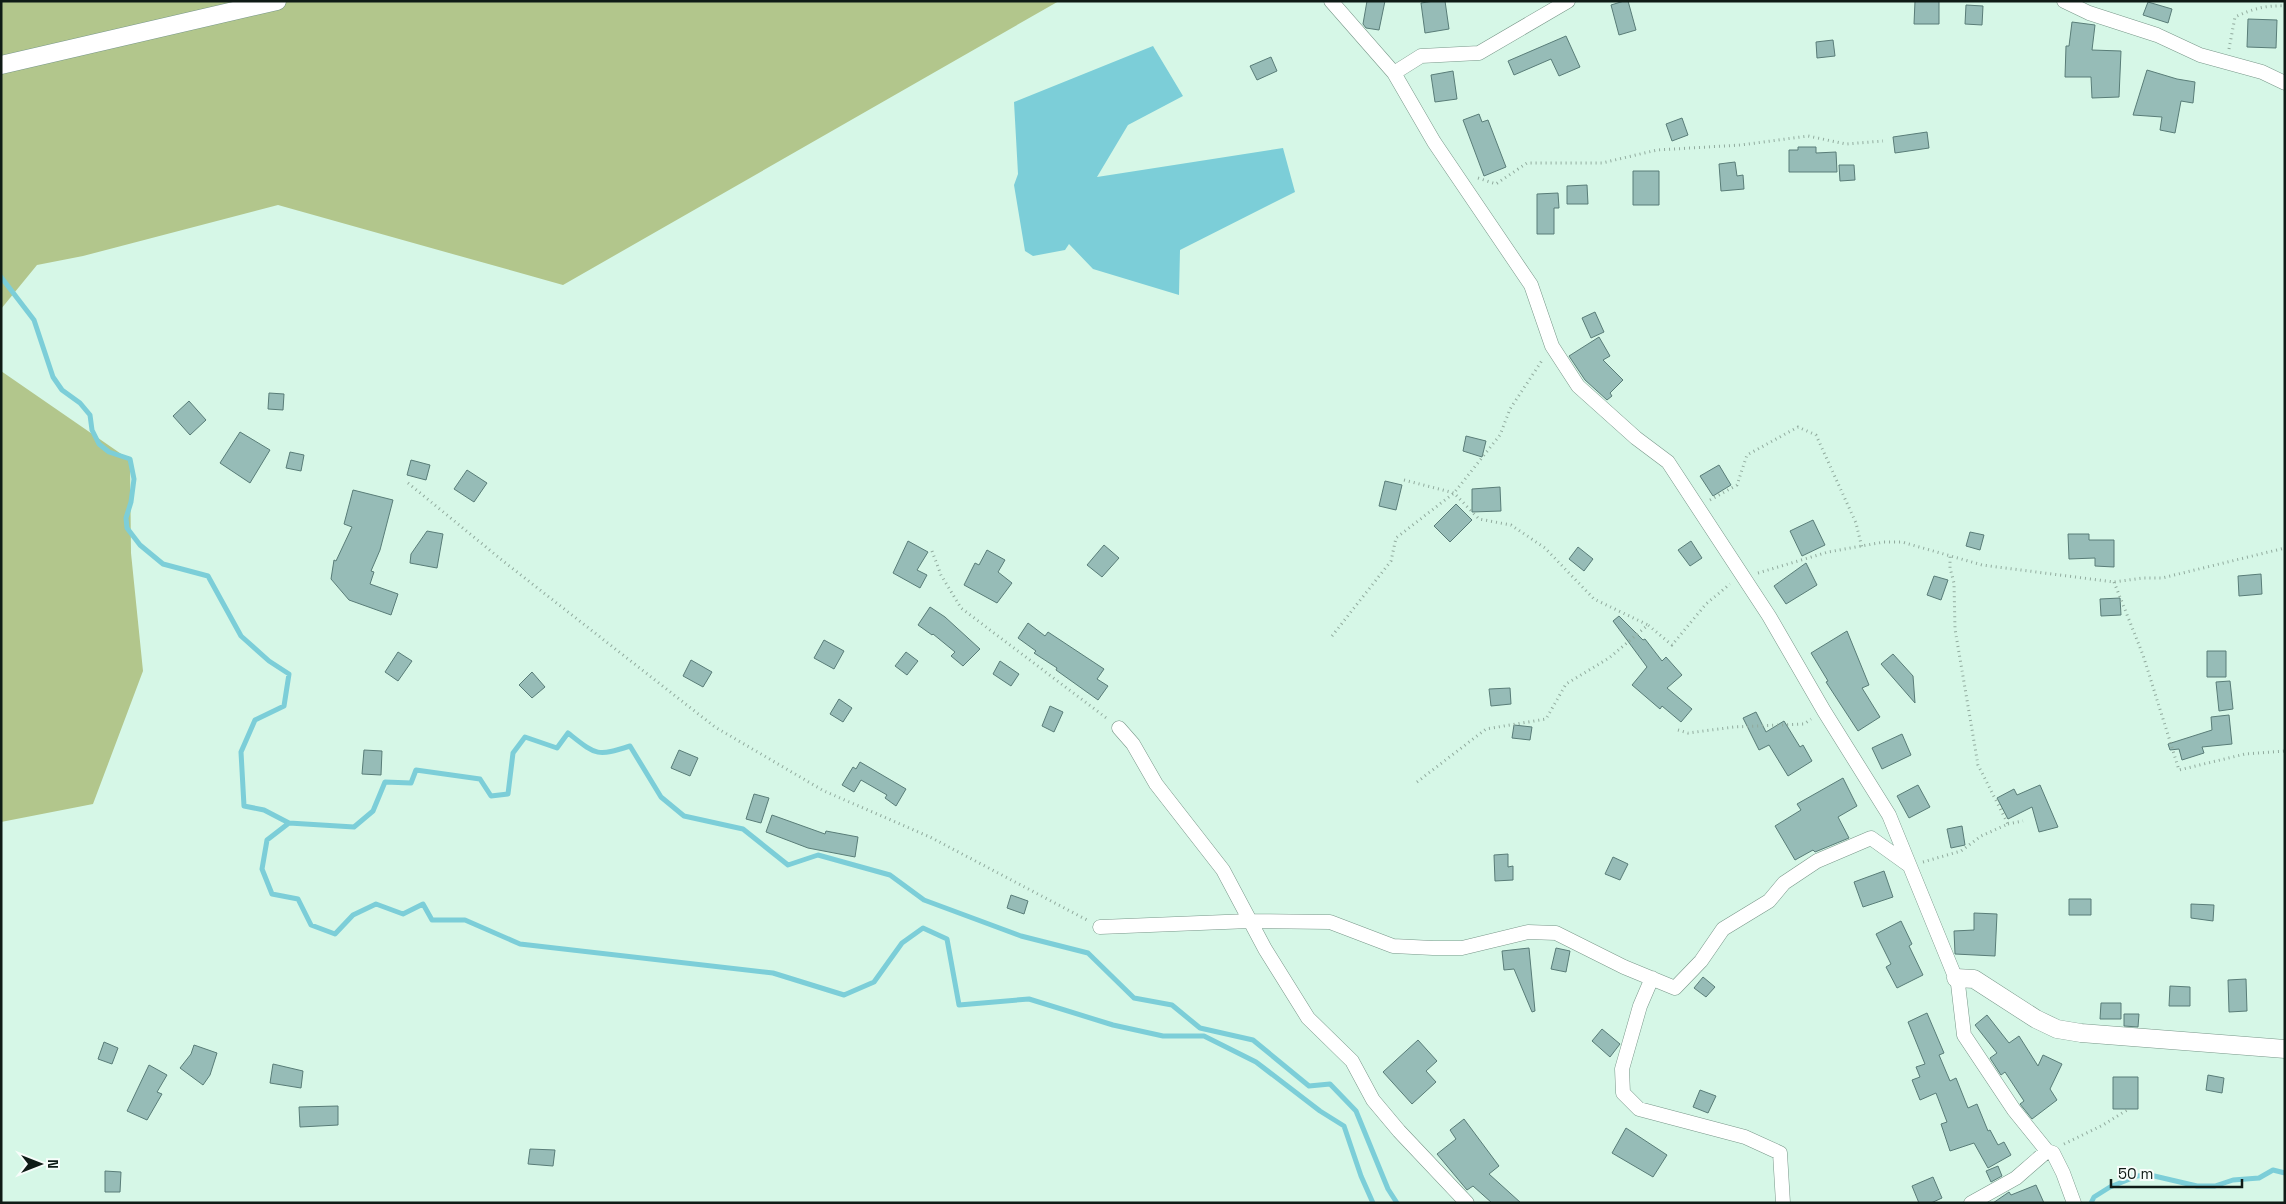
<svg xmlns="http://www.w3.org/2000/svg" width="2286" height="1204" viewBox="0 0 2286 1204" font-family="'Space Grotesk',sans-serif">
<rect width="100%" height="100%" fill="#d6f7e7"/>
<!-- forest -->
<path fill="#b2c68c" d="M1,1H1059L563,285L278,205L83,256L37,265L1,309Z
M1,371L130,460L131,553L143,671L93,804L1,822Z"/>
<!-- water -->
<path fill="#7cced8" d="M1153,46L1183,96L1128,125L1097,177L1283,148L1295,192L1180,250L1179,295L1093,269L1069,244L1065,250L1033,256L1025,251L1014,185L1018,174L1014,102Z"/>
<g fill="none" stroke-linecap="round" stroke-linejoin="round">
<!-- stream -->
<path stroke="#7cced8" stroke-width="5" d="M1,277L34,320L53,377L62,390L80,403L90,415L92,430L99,444L109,452L130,459L134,479L131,502L126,518L127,528L140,545L163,564L208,576L241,636L269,661L289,674L284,706L255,720L241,752L244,806L264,810L289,823L267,840L262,869L272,894L298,899L311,925L335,934L353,915L376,904L403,914L423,904L432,920H465L520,944L773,973L844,995L874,982L902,943L923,928L947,939L959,1005L1029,999L1113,1025L1163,1036H1204L1256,1062L1320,1111L1344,1126L1361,1176L1373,1203
M289,823L354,827L373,811L385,782L411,783L416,770L480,779L491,796L508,794L513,753L525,737L557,748L568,733C596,755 596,757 630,746L661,797L684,816L743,829L788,865L818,855L890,875L924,900L1021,936L1088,953L1134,998L1172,1005L1200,1028L1253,1040L1309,1086L1330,1084L1356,1111L1388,1189L1397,1203
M2091,1203L2094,1197L2110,1187L2137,1176L2150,1175L2197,1186H2215L2233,1180L2259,1178L2273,1170L2285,1173"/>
</g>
<!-- building -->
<path fill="#96bcb7" stroke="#597d78" d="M1367,1H1385L1379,30L1366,28L1363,24Z
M1434,1H1445L1449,29L1425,33L1421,3Z
M1624,1H1628L1636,30L1619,35L1611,5Z
M1915,1H1939V24H1914Z
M2148,2L2172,9L2168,23L2143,15Z
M1966,5L1983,6L1982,25L1965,24Z
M2248,19L2277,20L2276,48L2247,47Z
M2072,22L2095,25L2092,50L2121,51L2119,97L2092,98L2091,77H2065L2066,46H2069Z
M1566,36L1580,67L1559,76L1551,59L1514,75L1508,61Z
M1833,40L1835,56L1817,58L1816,42Z
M1271,57L1277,71L1257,80L1250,66Z
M2147,70L2177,79L2195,82L2193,103L2181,101L2175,133L2160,130L2162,117L2133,115Z
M1453,71L1457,99L1435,102L1431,75Z
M1479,114L1482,122L1488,120L1506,167L1484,176L1463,120Z
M1682,118L1688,135L1672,141L1666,124Z
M1927,132L1929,148L1895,153L1893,137Z
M1798,147H1816V153L1836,152L1837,172H1789V150H1798Z
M1735,162L1737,176L1743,175L1744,189L1721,191L1719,164Z
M1839,165H1854L1855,180L1840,181Z
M1633,171H1659V205H1633Z
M1587,185L1588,204H1567V186Z
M1558,193L1559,208H1554V234H1537V194Z
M1595,312L1604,332L1591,338L1582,318Z
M1599,337L1610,356L1603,360L1623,380L1610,393L1612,396L1607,400L1585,380L1569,356Z
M269,393L284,394L283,410L268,409Z
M189,401L206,420L190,435L173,416Z
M240,432L270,450L250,483L220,463Z
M1466,436L1486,441L1482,457L1463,451Z
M290,452L304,455L301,471L286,468Z
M411,460L430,465L426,480L407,475Z
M1719,465L1731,485L1713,496L1700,476Z
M467,470L487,483L474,502L454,489Z
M1385,481L1402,485L1396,510L1379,506Z
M1500,487L1501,511L1472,512V489Z
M353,490L393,500L380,550L371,571L374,572L370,584L398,594L391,615L349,600L331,579L334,560L336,561L352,527L344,524Z
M1456,504L1472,520L1450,542L1434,526Z
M1813,520L1825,545L1802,556L1790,531Z
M427,531L443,534L437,568L410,563L411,554Z
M1970,532L1984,535L1980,550L1966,546Z
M2068,534H2089V540H2114V567L2095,566V558L2069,559Z
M908,541L928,552L917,570L927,575L920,588L893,573Z
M1691,541L1702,558L1690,566L1678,550Z
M1104,545L1119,558L1102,577L1087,565Z
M1578,547L1593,559L1584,571L1569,559Z
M987,550L1005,560L998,572L1012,583L997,603L964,585L975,563L979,565Z
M1806,563L1817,585L1786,604L1774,586Z
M2261,574L2262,594L2239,596L2238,576Z
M1934,576L1948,580L1941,600L1927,595Z
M2120,598L2121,615L2101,616L2100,599Z
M930,607L945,617L980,649L963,666L951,656L955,652L933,634L932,635L918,625Z
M1619,616L1643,640L1645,639L1662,661L1666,657L1682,675L1667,688L1692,709L1681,722L1662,706L1660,709L1632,685L1647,667L1613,621Z
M1028,623L1045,636L1048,632L1104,669L1097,679L1108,686L1098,700L1056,670L1057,668L1034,653L1036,651L1018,638Z
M1847,631L1869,685L1862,688L1880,717L1858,731L1826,682L1828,681L1811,653Z
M824,640L844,651L834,669L814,658Z
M2207,651H2226V677H2207Z
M398,652L412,661L398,681L385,672Z
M906,652L918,661L907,675L895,666Z
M1893,654L1913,676L1915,703L1881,664Z
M691,660L712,672L703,687L683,676Z
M1000,661L1019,674L1011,686L993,674Z
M532,672L545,687L532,698L519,685Z
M2230,681L2233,709L2219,711L2216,682Z
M1510,688L1511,704L1491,706L1489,689Z
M839,699L852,708L843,722L830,714Z
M1050,706L1063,712L1054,732L1042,726Z
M1756,712L1766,732L1784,721L1800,747L1803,745L1812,761L1788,776L1769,745L1759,750L1743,718Z
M2229,715L2232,744L2202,747L2204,753L2182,760L2179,749L2170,750L2168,744L2212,730L2211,717Z
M1514,725L1532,727L1530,740L1512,738Z
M1902,734L1911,755L1882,769L1872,748Z
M364,750L382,751L381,775L362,774Z
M679,750L698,758L690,776L671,768Z
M860,762L906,789L896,806L885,798L887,795L861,780L854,792L842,785L853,767L856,769Z
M1843,778L1857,806L1838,817L1849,838L1815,852L1813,850L1795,860L1775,826L1801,810L1797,804Z
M1918,785L1930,807L1909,818L1897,796Z
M2040,785L2058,827L2039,832L2032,807L2008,819L1997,798L2014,789L2017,795Z
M754,794L769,798L761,823L746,819Z
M772,815L825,834L826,831L858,837L855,857L808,848L766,832Z
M1962,826L1965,845L1951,848L1947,829Z
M1508,854V867L1513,866V880L1495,881L1494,855Z
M1613,857L1628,864L1620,880L1605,874Z
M1884,871L1893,897L1863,907L1854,882Z
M1011,895L1028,901L1024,914L1007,908Z
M2069,899H2091V915H2069Z
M2191,904L2214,905L2213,921L2191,918Z
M1974,913L1997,914L1995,956L1955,954L1954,931L1974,930Z
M1901,921L1912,944L1909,946L1923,975L1897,988L1886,967L1891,964L1876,934Z
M1529,948L1535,1011L1532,1012L1514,969L1504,970L1502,951Z
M1556,948L1570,951L1566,972L1551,969Z
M1703,977L1715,987L1706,997L1694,988Z
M2246,979L2247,1011L2229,1012L2228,980Z
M2170,986L2190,987V1006H2169Z
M2101,1003H2121V1019H2100Z
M1927,1013L1944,1053L1939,1055L1950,1081L1956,1078L1968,1108L1977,1104L1988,1131L1990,1130L1998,1145L2004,1142L2011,1155L1988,1168L1974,1143L1950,1151L1941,1124L1947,1122L1936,1093L1920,1100L1912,1080L1920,1077L1916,1067L1925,1064L1908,1022Z
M2124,1014H2139L2138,1027L2124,1026Z
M1987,1015L2009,1043L2019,1036L2038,1066L2043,1055L2062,1064L2050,1089L2057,1100L2032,1119L2020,1104L2024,1101L2005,1072L2001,1075L1990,1058L1997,1053L1975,1025Z
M1602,1029L1620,1044L1610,1057L1592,1041Z
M1418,1040L1437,1061L1426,1071L1436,1082L1412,1104L1383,1072Z
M104,1042L118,1048L112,1064L98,1059Z
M194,1045L217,1053L210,1075L203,1085L180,1068L191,1054Z
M273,1064L303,1071L301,1088L270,1083Z
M149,1065L167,1075L157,1092L162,1094L147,1120L127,1111Z
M2208,1075L2224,1078L2222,1093L2206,1090Z
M2113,1077H2138V1109H2113Z
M1700,1090L1716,1096L1708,1113L1693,1107Z
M338,1106V1125L300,1127L299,1107Z
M1464,1119L1499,1166L1489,1174L1521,1203H1492L1473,1186L1467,1190L1437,1154L1456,1139L1450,1130Z
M1626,1128L1667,1155L1653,1177L1612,1153Z
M530,1149L555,1150L553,1166L528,1164Z
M1998,1166L2002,1176L1991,1182L1986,1171Z
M105,1171L121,1172L120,1192H105Z
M1933,1177L1942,1198L1931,1203H1919L1912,1186Z
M2036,1185L2044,1203H1993L2009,1192L2011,1195Z"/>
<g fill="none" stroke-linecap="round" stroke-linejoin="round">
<defs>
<path id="minor" d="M1331,1L1394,73L1434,142L1531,285L1552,346L1578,386L1636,438L1668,462L1769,616L1824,711L1889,815L1958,984L1964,1035L2014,1110L2047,1151L2053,1153L2063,1173L2074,1203
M2064,1L2089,13L2157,35L2200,55L2262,72L2285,83
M1394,73L1421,56L1479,53L1568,1
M1119,728L1133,744L1156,784L1223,870L1265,949L1308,1018L1352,1061L1373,1100L1399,1131L1467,1203
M1100,927L1250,921L1330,922L1393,946L1433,948H1462L1528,932L1556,933L1624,967L1675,988L1701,961L1723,929L1769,901L1784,883L1817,861L1871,838L1910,866
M1652,978L1640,1006L1622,1069L1623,1093L1639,1109L1745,1137L1780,1153L1783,1203
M1971,1203L2016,1178L2047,1151"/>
<path id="tertiary" d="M1,65L277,1
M1956,978L1974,979L2036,1019L2057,1029L2081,1033L2285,1049"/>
</defs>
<!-- minor casing -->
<use href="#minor" stroke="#789789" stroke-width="15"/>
<!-- tertiary casing -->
<use href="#tertiary" stroke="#789789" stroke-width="19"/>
<!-- path -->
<path stroke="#91ab9e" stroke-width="3" stroke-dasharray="1 4" stroke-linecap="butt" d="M2229,49L2235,17C2252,9 2266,5 2285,6
M1478,178L1496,184L1527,163H1602L1657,150L1741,145L1808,136L1846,144L1883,141
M1404,480L1454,493L1479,519L1511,525L1545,548L1594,599L1648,625
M408,483L503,561L715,727L824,791L930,837L1087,920
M1710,500L1737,485L1747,455L1798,427L1816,435L1856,523L1862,548
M932,551L941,575L961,608L1109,720
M1758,573L1828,552L1884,542H1902L1982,565L2114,582L2143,578H2162L2285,548
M2114,582L2143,655L2179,770L2245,754L2285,751
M1332,636L1391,561L1396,538L1454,493L1500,435L1510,409L1543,359
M1678,730L1688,733L1734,727L1804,724L1811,719
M1417,782L1486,729L1546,719L1566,684L1609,658L1648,625L1672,645L1706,604L1730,584
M2008,824L2023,821
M1923,862L1961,851L1981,836L2008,824L1978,765L1955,629L1954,583L1950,568V554
M2064,1144L2103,1125L2127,1110"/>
<!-- minor -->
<use href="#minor" stroke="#fff" stroke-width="14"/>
<!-- tertiary -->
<use href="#tertiary" stroke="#fff" stroke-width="18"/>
</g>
<!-- border -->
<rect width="2286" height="1204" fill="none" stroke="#0f1b16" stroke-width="5"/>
<!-- north arrow -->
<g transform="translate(40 1164) rotate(90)" stroke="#f7fdfa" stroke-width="4" paint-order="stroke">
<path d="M0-4L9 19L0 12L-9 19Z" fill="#0f1b16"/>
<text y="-8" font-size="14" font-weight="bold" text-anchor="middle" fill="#0f1b16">N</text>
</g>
<!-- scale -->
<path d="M2111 1179v8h131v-8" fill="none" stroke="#0f1b16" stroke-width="2.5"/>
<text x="2118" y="1179" font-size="15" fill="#0f1b16" stroke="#f7fdfa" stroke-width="4" paint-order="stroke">50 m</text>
</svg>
